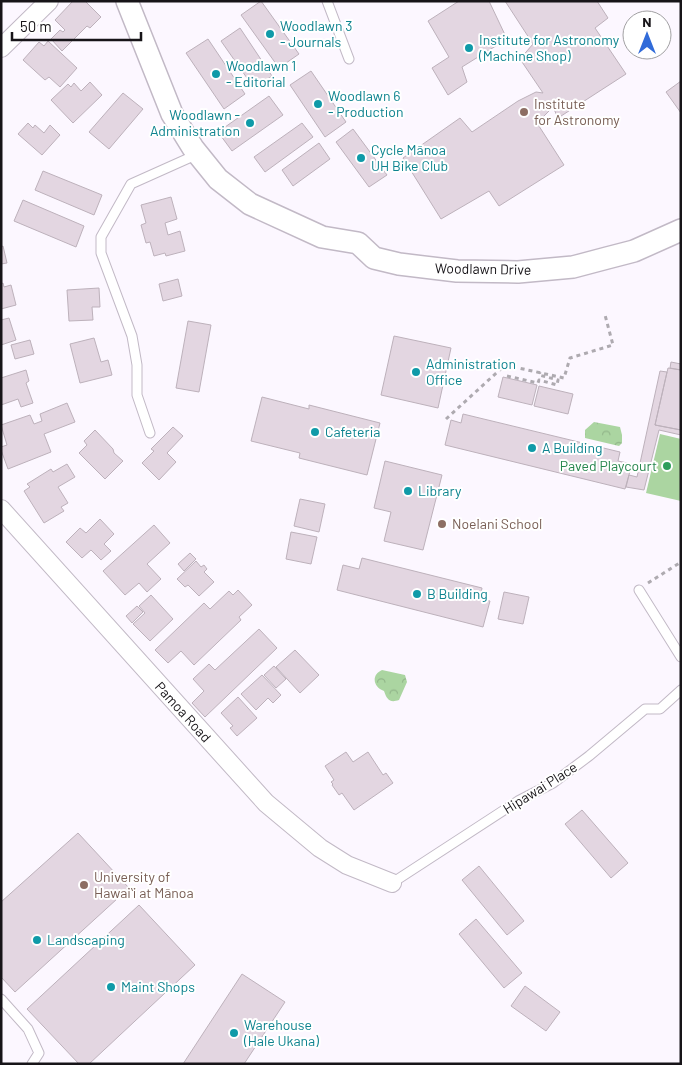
<svg xmlns="http://www.w3.org/2000/svg" width="682" height="1065" viewBox="0 0 682 1065" font-family="Barlow,sans-serif">
<defs>
<pattern id="park-crowns" width="20" height="18" patternUnits="userSpaceOnUse" patternTransform="scale(1.25)"><rect width="20" height="18" fill="#abd5a1"/><path d="M2 6a3 3 0 1 1 6 0M12 15a3 3 0 1 1 6 0" fill="none" stroke="#92b68a"/></pattern>
</defs>
<rect width="100%" height="100%" fill="#fcf7ff"/>
<!-- park -->
<path fill="url(#park-crowns)" d="M594,422L620,427L622,435V443L619,446L585,438V430Z
M382,670L405,675L407,682L399,700C390,703 387,700 384,691C373,687 371,675 382,670Z"/>
<!-- pitch -->
<path fill="#abd5a1" d="M660,434L681,439V501L646,493Z"/>
<!-- building -->
<path fill="#e3d6e1" stroke="#bdb1bb" d="M73,1H85L101,17L90,28L87,26L62,51L51,39L60,30L63,32L65,30L55,20Z
M261,1L299,54L279,68L241,15Z
M459,1H489L507,39L462,67L467,82L448,95L432,68L449,57L428,21Z
M505,1H597L608,18L595,28L626,74L558,118L553,107L537,123L564,165L499,206L489,191L441,219L403,158L460,118L472,132L518,101L536,92L543,93L520,59L533,44Z
M240,28L272,76L254,88L221,41Z
M208,39L245,94L224,109L186,53Z
M48,41L77,68L60,87L49,77L45,80L23,60L39,42L44,46Z
M311,71L346,122L325,137L290,85Z
M681,81V113L666,92Z
M90,82L102,95L73,123L51,100L68,84L71,87L74,83L81,91Z
M123,93L143,109L109,149L89,132Z
M269,96L283,115L232,151L218,132Z
M28,123L33,128L35,125L44,133L50,125L60,135L42,155L18,134Z
M302,123L313,137L265,172L254,157Z
M353,129L387,175L369,187L336,142Z
M319,143L330,159L293,186L282,170Z
M43,171L102,195L94,215L35,190Z
M171,197L177,219L165,223L168,235L180,231L185,251L166,256L165,253L154,256L150,242L146,243L141,225L146,223L141,205Z
M23,200L84,226L76,247L14,221Z
M3,246L7,263L1,264V247Z
M178,279L182,296L163,301L159,284Z
M3,283L4,287L11,285L16,305L1,309V284Z
M99,288L100,307H92L93,320L69,321L67,290Z
M9,318L16,340L1,345V320Z
M188,321L211,325L199,392L176,388Z
M394,336L451,348L438,408L381,395Z
M94,338L101,362L108,360L112,375L80,383L70,344Z
M30,340L34,354L15,359L11,345Z
M671,362L681,364V370L670,368Z
M668,368L681,370V430L655,425Z
M26,370L29,381L26,383L33,403L21,407L18,399L1,405V378Z
M660,371L667,372L655,425L681,430V435L659,430L644,490L626,487L629,475L637,477Z
M503,377L537,385L532,405L498,397Z
M539,386L573,394L568,414L534,406Z
M262,397L309,409V405L380,423L367,475L299,458L300,453L251,441Z
M67,403L75,422L44,434L51,452L8,469L1,450V447L7,445L1,425L30,415L34,424L42,421L40,414Z
M463,414L620,452L618,461L632,464L625,489L445,445L451,420L461,423Z
M173,427L183,436L167,453L176,462L159,480L142,463L154,451L151,449Z
M95,430L113,449L114,453L123,461L105,479L79,453L87,445L84,441Z
M385,461L442,475L423,550L384,541L391,512L374,508Z
M67,464L75,477L58,487L68,503L61,507L64,511L44,523L24,491L30,487L27,484L51,469L53,472Z
M300,499L325,504L319,532L294,526Z
M100,519L114,534L104,544L111,551L101,560L91,550L82,558L66,542L80,528L86,533Z
M154,525L170,543L147,564L161,579L147,592L139,583L125,595L103,571Z
M291,532L317,537L311,564L286,559Z
M190,553L196,559L184,571L178,564Z
M362,558L482,588L480,599L490,601L483,627L337,590L343,565L359,569Z
M196,561L201,567L204,565L207,569L204,572L214,582L199,596L188,585L185,587L177,579Z
M238,590L252,605L239,617L241,620L194,665L181,651L168,663L155,650L204,603L210,609L229,591L233,595Z
M504,592L529,597L523,624L498,619Z
M151,595L173,619L150,641L133,624L145,613L139,606Z
M137,606L143,612L132,623L126,616Z
M259,629L277,648L205,717L192,703L204,691L193,679L209,664L215,670Z
M295,650L319,675L300,693L276,667Z
M274,666L286,679L276,688L264,675Z
M262,675L281,695L273,703L268,698L256,710L241,694Z
M238,697L257,718L237,736L230,728L233,726L221,713Z
M346,752L353,762L368,752L383,775L386,773L393,783L354,810L342,793L339,795L332,785L333,784L331,782L334,780L325,766Z
M582,810L628,863L611,878L565,824Z
M78,833L129,888L15,992L1,977V902Z
M479,866L524,921L507,935L462,880Z
M139,905L195,965L89,1064H79L27,1009Z
M476,919L522,973L504,988L459,934Z
M242,974L285,1002L244,1064H183Z
M525,986L560,1012L546,1031L511,1006Z"/>
<g fill="none" stroke-linecap="round" stroke-linejoin="round">
<defs>
<path id="service" d="M327,1L349,59
M150,433L137,395V365L132,336L101,253V237L131,184L198,154
M639,590L681,657
M392,883L518,801L553,783L589,756L645,709H660L681,690
M1,999L28,1029L39,1053L32,1064"/>
<path id="minor" d="M1,48L49,1
M1,509L266,803L320,848L347,865L392,883"/>
<path id="tertiary" d="M127,1L172,114L193,148L218,179L250,204L322,237L358,243L374,258L399,264L457,271L518,272L573,267L607,258L634,251L681,230"/>
</defs>
<!-- service casing -->
<use href="#service" stroke="#c2b9c6" stroke-width="11"/>
<!-- minor casing -->
<use href="#minor" stroke="#c2b9c6" stroke-width="20"/>
<!-- tertiary casing -->
<use href="#tertiary" stroke="#c2b9c6" stroke-width="24"/>
<!-- path -->
<path stroke="#aeaab0" stroke-width="3" stroke-dasharray="4 4" stroke-linecap="butt" d="M507,376L538,383L539,380L557,385L558,380L539,375L540,372
M446,419L505,365L564,378L570,358L613,345L605,315
M648,583L681,562"/>
<!-- service -->
<use href="#service" stroke="#fff" stroke-width="9"/>
<!-- minor -->
<use href="#minor" stroke="#fff" stroke-width="18"/>
<!-- tertiary -->
<use href="#tertiary" stroke="#fff" stroke-width="21"/>
</g>
<!-- markers -->
<g fill="#0f9aa8" stroke="#fff" stroke-width="2">
<circle cx="270" cy="34" r="5"/>
<circle cx="469" cy="48" r="5"/>
<circle cx="216" cy="74" r="5"/>
<circle cx="318" cy="104" r="5"/>
<circle cx="250" cy="123" r="5"/>
<circle cx="361" cy="158" r="5"/>
<circle cx="416" cy="372" r="5"/>
<circle cx="315" cy="432" r="5"/>
<circle cx="532" cy="448" r="5"/>
<circle cx="408" cy="491" r="5"/>
<circle cx="417" cy="594" r="5"/>
<circle cx="37" cy="940" r="5"/>
<circle cx="111" cy="987" r="5"/>
<circle cx="234" cy="1033" r="5"/>
</g>
<g fill="#8d6e63" stroke="#fff" stroke-width="2">
<circle cx="524" cy="112" r="5"/>
<circle cx="442" cy="524" r="5"/>
<circle cx="84" cy="885" r="5"/>
</g>
<circle fill="#2e9e5b" stroke="#fff" stroke-width="2" cx="667" cy="466" r="5"/>
<g text-anchor="middle" stroke-width="4" stroke-linejoin="round" paint-order="stroke">
<!-- culture labels -->
<g font-size="14" fill="#0d838f" stroke="#fff" text-anchor="start">
<text x="280" y="31">Woodlawn 3<tspan x="280" dy="16">- Journals</tspan></text>
<text x="479" y="45">Institute for Astronomy<tspan x="479" dy="16">(Machine Shop)</tspan></text>
<text x="226" y="71">Woodlawn 1<tspan x="226" dy="16">- Editorial</tspan></text>
<text x="328" y="101">Woodlawn 6<tspan x="328" dy="16">- Production</tspan></text>
<text x="240" y="120" text-anchor="end">Woodlawn -<tspan x="240" dy="16">Administration</tspan></text>
<text x="371" y="155">Cycle Mānoa<tspan x="371" dy="16">UH Bike Club</tspan></text>
<text x="426" y="369">Administration<tspan x="426" dy="16">Office</tspan></text>
<text x="325" y="437">Cafeteria</text>
<text x="542" y="453">A Building</text>
<text x="418" y="496">Library</text>
<text x="427" y="599">B Building</text>
<text x="47" y="945">Landscaping</text>
<text x="121" y="992">Maint Shops</text>
<text x="244" y="1030">Warehouse<tspan x="244" dy="16">(Hale Ukana)</tspan></text>
</g>
<!-- education labels -->
<g font-size="14" fill="#785e54" stroke="#fff" text-anchor="start">
<text x="534" y="109">Institute<tspan x="534" dy="16">for Astronomy</tspan></text>
<text x="452" y="529">Noelani School</text>
<text x="94" y="882">University of<tspan x="94" dy="16">Hawaiʻi at Mānoa</tspan></text>
</g>
<!-- street labels -->
<g font-size="14" fill="#171418" stroke="#fff">
<text transform="translate(483 269) rotate(1)" y="5">Woodlawn Drive</text>
<text transform="translate(183 712) rotate(48)" y="5">Pamoa Road</text>
<text transform="translate(540 788) rotate(-32)" y="5">Hipawai Place</text>
</g>
<!-- leisure labels -->
<g font-size="14" fill="#27864d" stroke="#fff" text-anchor="end">
<text x="657" y="471">Paved Playcourt</text>
</g>
</g>
<!-- border -->
<rect width="682" height="1065" fill="none" stroke="#171418" stroke-width="5"/>
<!-- north arrow -->
<g transform="translate(647 35)"><circle r="24" fill="#ffffff" stroke="#a2a1a3"/>
<path d="M0-4L9 19L0 12L-9 19Z" fill="#316bd9"/>
<text y="-8" font-size="14" font-weight="bold" text-anchor="middle" fill="#171418">N</text>
</g>
<!-- scale -->
<path d="M12 32v8h129v-8" fill="none" stroke="#171418" stroke-width="2.5"/>
<text x="20" y="32" font-size="15" fill="#171418" stroke="#ffffff" stroke-width="4" paint-order="stroke">50 m</text>
</svg>
